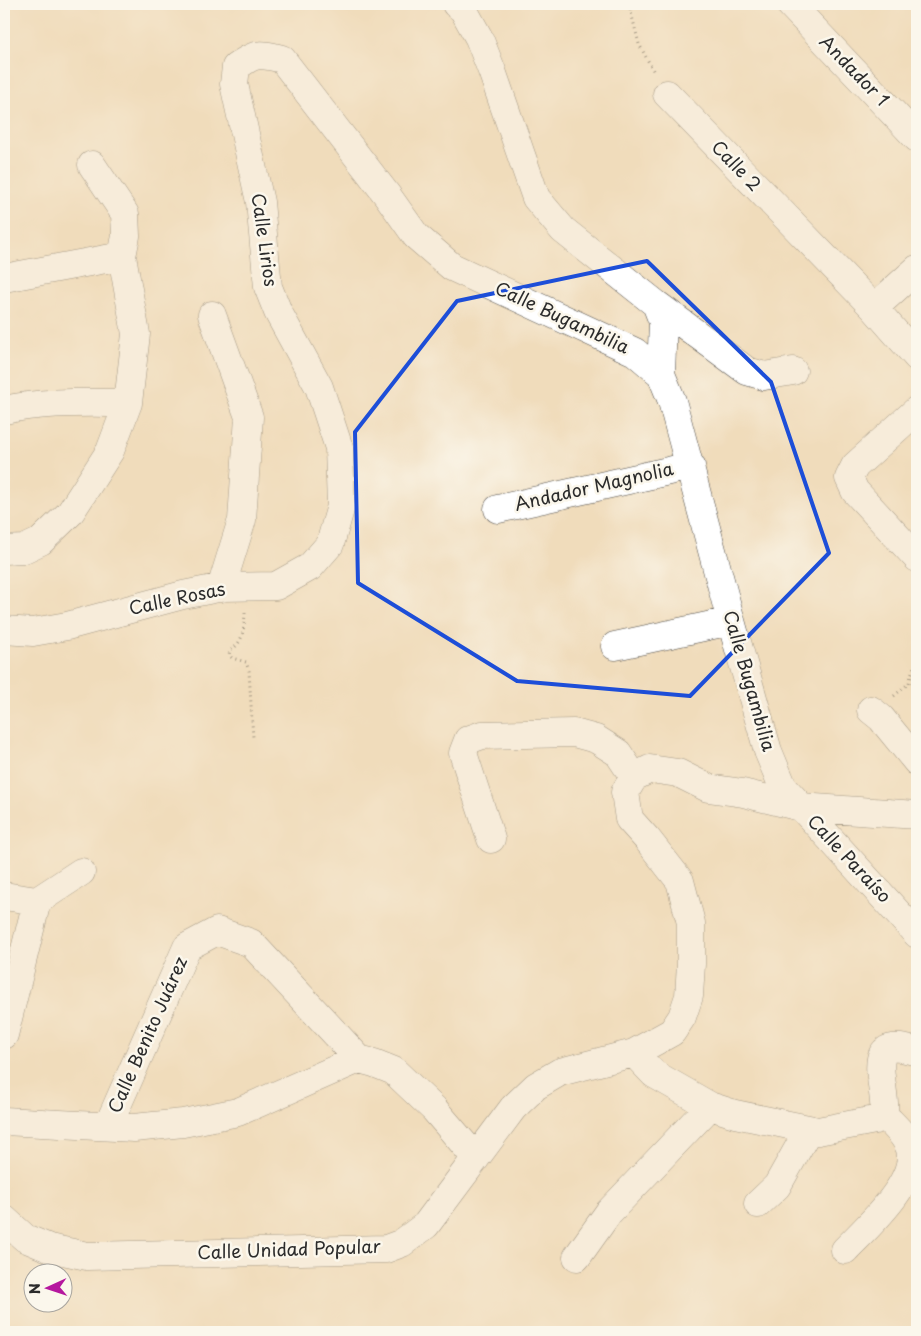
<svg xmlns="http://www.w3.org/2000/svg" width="921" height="1336" viewBox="0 0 921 1336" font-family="'Playpen Sans',sans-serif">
<rect width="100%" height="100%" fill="#fbf7ec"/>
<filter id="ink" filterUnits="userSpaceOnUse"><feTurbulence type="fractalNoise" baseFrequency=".02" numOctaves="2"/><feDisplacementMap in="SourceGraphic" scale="10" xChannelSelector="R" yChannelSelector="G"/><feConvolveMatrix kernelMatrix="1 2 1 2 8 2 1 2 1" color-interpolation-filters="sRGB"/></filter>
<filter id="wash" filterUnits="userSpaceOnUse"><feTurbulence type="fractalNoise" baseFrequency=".0096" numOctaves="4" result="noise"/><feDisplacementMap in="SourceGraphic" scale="20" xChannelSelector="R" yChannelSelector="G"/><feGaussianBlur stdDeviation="1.12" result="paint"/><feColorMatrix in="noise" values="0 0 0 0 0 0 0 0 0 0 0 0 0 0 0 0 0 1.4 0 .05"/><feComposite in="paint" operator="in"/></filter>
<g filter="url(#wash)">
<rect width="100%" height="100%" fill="#f0dcbb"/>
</g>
<g filter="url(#ink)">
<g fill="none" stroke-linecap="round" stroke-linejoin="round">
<defs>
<path id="minor" d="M456,4L463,9L479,38L492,71L536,198L563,230L656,304L663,322L661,374
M790,4L917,138
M667,94L874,308L917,357
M4,278L122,256
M656,304L747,371L764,376L793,371
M874,308L917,269
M212,315L249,417L242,520L221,588
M4,410C44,401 87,403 128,403
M917,410L855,466L849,478L855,491L917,558
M498,509L691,466
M4,550L24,549L41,541L70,513L110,451L128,403L136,334L122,256L126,236L125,214L92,165
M4,630L33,632L67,626L183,595L223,587L276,586L310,567L330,544L341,506L339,448L319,387L278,312L268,287L260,202L234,84L236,67C255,53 259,53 282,59L387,195L416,236L452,267L635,352L661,374L672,401L731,621L768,751L783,787L917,934
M615,646L731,621
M871,710L881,718L917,762
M491,839L463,753L468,740L482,735L574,733L596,739L618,753L634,777
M4,896L37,901
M37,901L81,872
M4,1035L37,901
M634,1053L654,1074L710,1106L735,1114L818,1131L875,1120L884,1115C888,1086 859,1032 917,1052
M359,1059L374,1063L394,1071L434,1109L476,1158
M4,1121L134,1128L183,1123L238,1112L359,1059
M108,1126L187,947L217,931L251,943L359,1059
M758,1204L777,1186L809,1129
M4,1219L25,1238L49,1248L87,1256L386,1249L402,1243L426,1225L513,1108L536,1086L560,1072L634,1053L672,1032L682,1017L689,996L691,964V923L680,881L647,839L629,819L625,792L634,777L650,769L678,773L708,788L743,793L800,807L917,815
M845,1250C867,1227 918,1182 910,1149C906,1135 893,1125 884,1115
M577,1257L609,1212L710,1106"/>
</defs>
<!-- minor casing -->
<use href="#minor" stroke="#494641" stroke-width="29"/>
<!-- path -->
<path stroke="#494641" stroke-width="3" stroke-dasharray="1 4" stroke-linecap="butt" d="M629,4L639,44L654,72
M245,613C244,626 244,644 230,650L229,655L232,658L246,662L249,671L253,738
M894,696L909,683L913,669L917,661"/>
<!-- minor -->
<use href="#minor" stroke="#fff" stroke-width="28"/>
</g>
</g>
<!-- marked area -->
<path d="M0 0H921V1336H0ZM647,261L771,382L829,553L690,696L517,681L358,583L355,432L457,301Z" fill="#f0dcbb" fill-opacity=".55" fill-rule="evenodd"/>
<path fill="none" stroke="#1d4ed8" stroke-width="4" stroke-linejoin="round" d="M647,261L771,382L829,553L690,696L517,681L358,583L355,432L457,301Z"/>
<g text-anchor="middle" stroke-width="5" stroke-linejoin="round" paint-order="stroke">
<!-- street labels -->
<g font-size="18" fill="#2b2b2b" stroke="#fbf7ec">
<text transform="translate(854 71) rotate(46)" y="6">Andador 1</text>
<text transform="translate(736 166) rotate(46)" y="6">Calle 2</text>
<text transform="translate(264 240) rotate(82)" y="6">Calle Lirios</text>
<text transform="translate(562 318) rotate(25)" y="6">Calle Bugambilia</text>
<text transform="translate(594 487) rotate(-13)" y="6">Andador Magnolia</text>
<text transform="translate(177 599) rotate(-12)" y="6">Calle Rosas</text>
<text transform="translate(749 681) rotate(74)" y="6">Calle Bugambilia</text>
<text transform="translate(849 859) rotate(47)" y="6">Calle Paraíso</text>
<text transform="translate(148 1035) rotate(-66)" y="6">Calle Benito Juárez</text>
<text transform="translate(289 1250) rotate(-2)" y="6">Calle Unidad Popular</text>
</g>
</g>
<!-- margin -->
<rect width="921" height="1336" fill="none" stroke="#fbf7ec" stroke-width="20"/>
<!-- north arrow -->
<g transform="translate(48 1288) rotate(267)"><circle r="24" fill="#fbf7ec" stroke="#a8a59f"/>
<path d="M0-4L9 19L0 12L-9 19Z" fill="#b5179e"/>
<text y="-8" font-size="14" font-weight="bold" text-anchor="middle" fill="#2b2b2b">N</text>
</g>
</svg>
